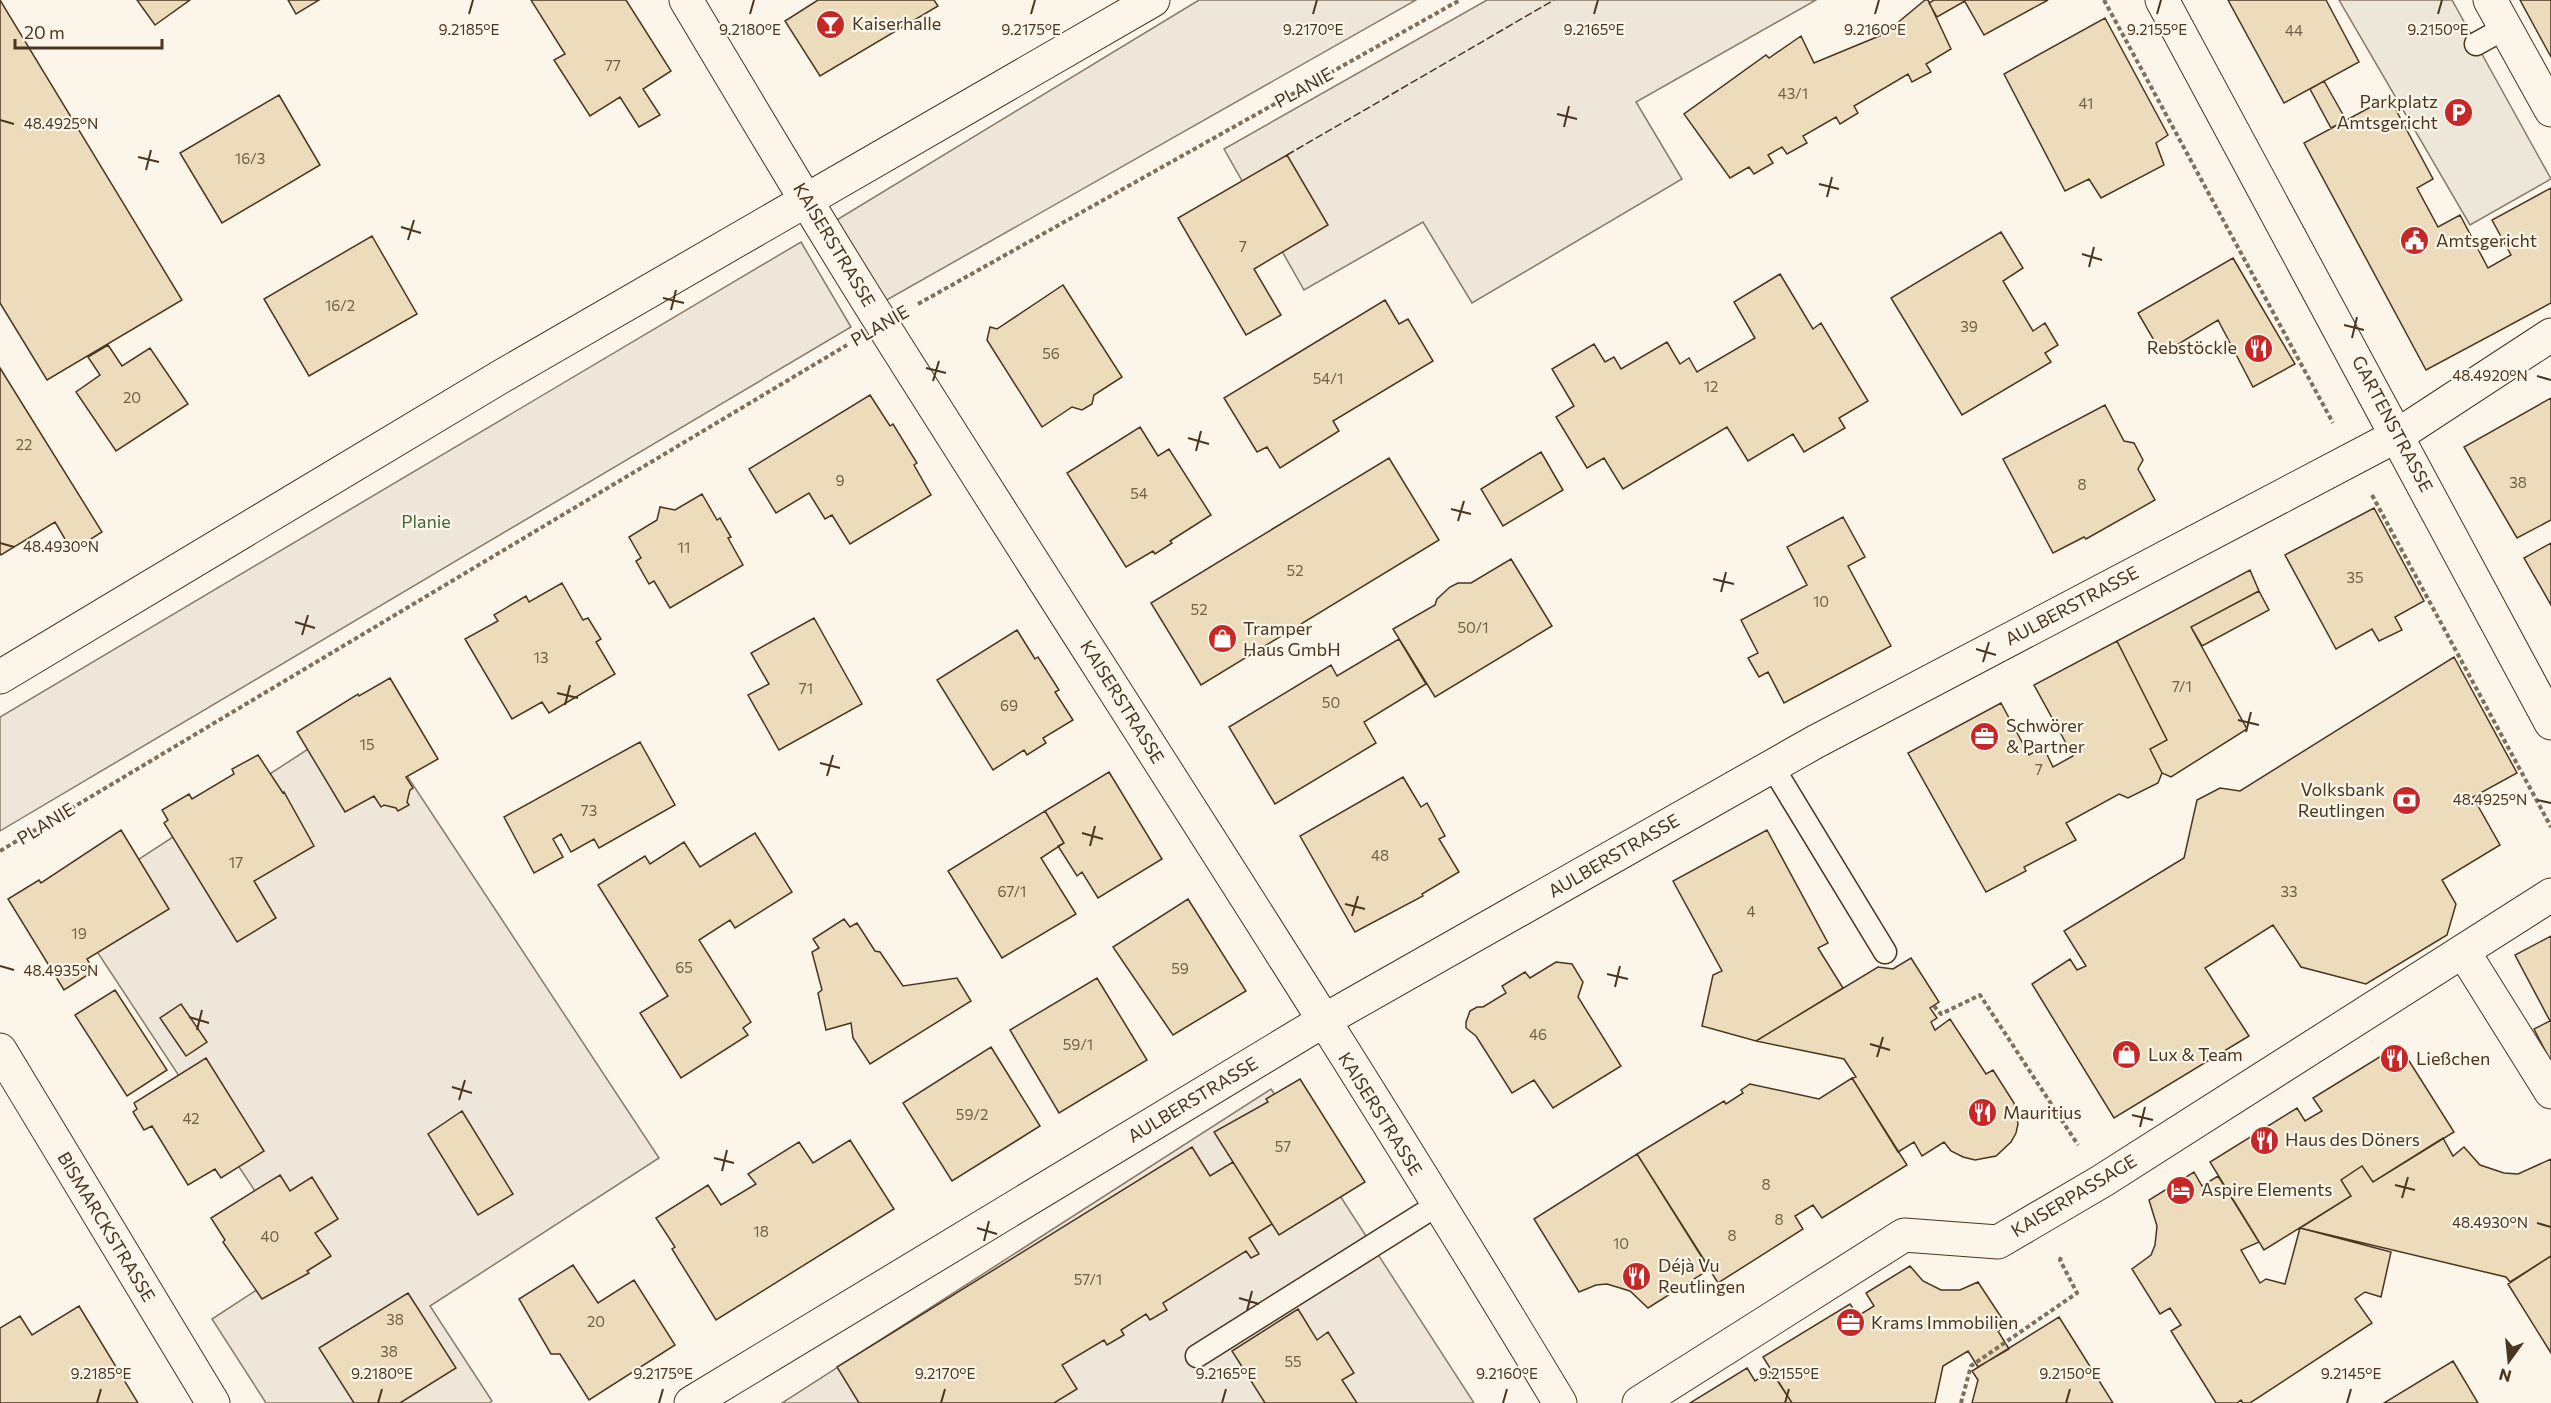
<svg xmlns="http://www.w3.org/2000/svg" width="2551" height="1403" viewBox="0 0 2551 1403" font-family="Commissioner,sans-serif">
<rect width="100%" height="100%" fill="#fbf6e9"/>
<!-- green -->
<path fill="#ede6d9" stroke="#887966" stroke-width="1.5" d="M1199,0H1416L885,301L835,221Z
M1487,0H1816L1636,102L1682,179L1472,303L1423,222L1304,290L1224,149Z
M801,242L851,327L0,831V717Z
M365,712L659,1158L430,1306L492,1401L489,1403H266L212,1319L301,1261L67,906Z
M1271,1089L1474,1403H782Z"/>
<!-- parking -->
<path fill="#ede7d9" stroke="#887966" stroke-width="1.5" d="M2339,0H2452L2551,179L2470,225Z"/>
<!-- building -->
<path fill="#ecdcbc" stroke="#4a3520" stroke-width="1.5" d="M0,0L182,300L47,380L0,303Z
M137,0H190L155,25Z
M288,0H319L296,14Z
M531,0H626L671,71L643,89L660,115L639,127L620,97L590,116L554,60L565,54Z
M818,0H934L938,6L820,76L785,21Z
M1925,0H1928L1951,49L1926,64L1931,72L1912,82L1908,74L1854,106L1858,113L1840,124L1836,117L1803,136L1807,143L1787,154L1782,147L1768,155L1773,163L1754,174L1749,167L1730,178L1684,114L1766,55L1769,58L1801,36L1814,63L1884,34Z
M1934,0H1964L1965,1L1937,17L1929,3Z
M1964,0H2048L1984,35Z
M2228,0H2326L2359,62L2284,103Z
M2520,0H2551V57Z
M2105,18L2168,135L2156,143L2164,165L2101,198L2089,179L2065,191L2004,74Z
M2324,81L2346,120L2331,128L2310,89Z
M279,95L320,165L222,223L180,153Z
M2389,97L2433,179L2417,188L2438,227L2460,215L2488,268L2511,255L2492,220L2551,188V303L2426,370L2304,143Z
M1287,155L1328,225L1254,269L1281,315L1246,335L1178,218Z
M2001,232L2023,268L2003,281L2033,331L2045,323L2058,345L2045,353L2051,362L1962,415L1891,298Z
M372,236L417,314L309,376L264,299Z
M2233,258L2295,364L2253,387L2218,320L2162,354L2138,313Z
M1780,274L1813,329L1821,323L1868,401L1839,418L1845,428L1804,452L1793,434L1748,461L1727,427L1623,489L1604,458L1587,468L1556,417L1574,406L1552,369L1594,344L1605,362L1614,357L1621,369L1667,342L1680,364L1689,358L1697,372L1755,338L1734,302Z
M1063,285L1122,377L1094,395L1092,404L1082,410L1072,407L1042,427L987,340L990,327L997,329Z
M1385,300L1399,324L1408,319L1433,361L1333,421L1339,431L1280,468L1267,447L1257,452L1224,398Z
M108,345L122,366L150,348L188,404L116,451L76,392L100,375L88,357Z
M0,368L102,532L72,551L55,522L1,555L0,553Z
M870,395L890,426L893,424L917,463L914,465L931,495L850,544L832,515L825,519L809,493L776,513L749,469Z
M2551,398V520L2517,538L2464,447Z
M2105,405L2124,441L2134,443L2143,460L2138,469L2155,500L2086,539L2084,537L2053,553L2003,459Z
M1140,427L1158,456L1169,449L1211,515L1170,541L1172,543L1155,554L1153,551L1126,567L1067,473Z
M1541,452L1563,490L1503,526L1481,489Z
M1389,458L1439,540L1201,685L1151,603Z
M702,494L717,520L720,518L731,537L728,538L743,565L670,608L654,581L649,584L636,561L641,558L629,537L657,520L660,507L675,510Z
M2374,508L2424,601L2395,617L2402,630L2379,641L2372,629L2336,649L2285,555Z
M1843,517L1865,557L1848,566L1891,646L1784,703L1768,672L1759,677L1748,658L1758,653L1741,620L1807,585L1787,547Z
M2551,543V605L2524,558Z
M1511,559L1552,626L1435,697L1393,629L1435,605L1437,599L1450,587L1458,583H1471Z
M2250,570L2259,591L2191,627L2247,729L2171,777L2162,773L2150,749L2167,740L2117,641Z
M562,583L583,620L588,618L601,639L596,642L615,674L549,713L542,702L512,719L465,639L498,621L494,615L526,596L529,602Z
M2259,591L2269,610L2202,646L2191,627Z
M814,618L862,704L779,750L748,695L769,684L751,653Z
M1017,630L1035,659L1038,657L1059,690L1055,692L1073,720L1043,738L1046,743L1027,755L1024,750L993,770L937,680Z
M1399,639L1426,684L1364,722L1376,743L1275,804L1229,727L1331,665L1337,676Z
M2117,641L2167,740L2150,749L2162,773L2158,783L2128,798L2119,794L2066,823L2076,840L2024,867L2026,871L1986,892L1908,753L2001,703L2029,755L2043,746L2053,767L2073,756L2034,685Z
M2454,657L2517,773L2473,797L2500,845L2442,880L2456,904L2447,935L2366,984L2301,967L2273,925L2205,968L2249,1036L2114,1118L2032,984L2070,959L2077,970L2086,966L2064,931L2184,858L2197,800L2220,788L2240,791Z
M390,678L438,759L406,777L413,788L410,790L407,802L409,805L398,811L396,808L384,805L381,807L374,796L345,812L297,732L358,694L359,696Z
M640,742L675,805L599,848L594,839L571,852L561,834L553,839L563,857L534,873L504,817Z
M258,755L283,793L284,792L314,846L254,881L276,918L237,942L164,823L168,820L162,810L189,794L192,799L234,774L232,769Z
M1109,772L1162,859L1098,898L1082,872L1077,876L1058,846L1064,843L1045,811Z
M1403,777L1421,807L1427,803L1445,836L1439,839L1459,872L1422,894L1423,896L1355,932L1300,836Z
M1045,811L1064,843L1041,858L1076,914L1002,958L948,871Z
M121,830L169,909L87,959L94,971L64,990L8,899L39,880L41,883Z
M1767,830L1828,943L1818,948L1843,988L1756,1041L1702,1026L1713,975L1722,971L1673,881Z
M755,833L792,892L735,928L730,920L699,940L751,1022L743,1028L748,1035L681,1078L640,1013L668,996L598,885L645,856L650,864L684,842L700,867Z
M1188,899L1246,991L1173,1035L1113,947Z
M844,919L850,927L857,923L875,951L880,952L903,986L957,978L971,1001L870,1064L853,1038L851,1023L826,1030L818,993L822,990L812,952L819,948L813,939Z
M2551,936V1062L2534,1029L2550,1021L2515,955Z
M1911,958L1939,1002L1930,1008L1937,1018L1931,1022L1935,1030L1950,1019L1986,1074L1993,1070L2014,1103L2018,1124L2016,1133L2011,1142L1996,1156L1975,1160L1963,1157L1951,1151L1944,1142L1922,1156L1914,1142L1898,1152L1852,1078L1856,1077L1844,1059L1756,1041L1878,967L1893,969Z
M1556,962L1572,964L1583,982L1578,997L1621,1066L1553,1108L1534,1080L1512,1093L1476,1036L1466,1028V1022L1470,1011L1477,1007H1483L1506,993L1502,986L1525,972L1530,978Z
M1097,978L1147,1060L1059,1113L1010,1030Z
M115,990L167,1070L127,1096L75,1015Z
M181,1004L207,1042L186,1056L160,1018Z
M2399,1045L2454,1132L2373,1182L2362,1166L2341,1180L2351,1196L2264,1250L2210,1162L2297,1108L2305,1121L2322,1111L2313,1098Z
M991,1047L1040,1126L952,1181L903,1103Z
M206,1058L264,1151L221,1178L215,1169L188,1185L152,1126L144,1130L133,1112L137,1109L134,1103Z
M1852,1078L1907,1165L1822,1218L1813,1205L1795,1216L1803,1229L1718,1283L1637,1154L1724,1101L1726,1104L1743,1093L1741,1090L1750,1084L1819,1099Z
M1300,1079L1365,1182L1279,1235L1214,1132L1268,1102L1266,1099Z
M462,1111L513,1194L478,1215L428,1134Z
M2443,1138L2453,1156L2464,1147L2480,1165L2504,1173L2518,1174L2551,1159V1256L2510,1282L2506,1277L2300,1228L2351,1196L2341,1180L2362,1166L2373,1182Z
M850,1140L894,1209L716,1320L672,1249L675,1247L656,1218L708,1185L721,1205L756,1184L748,1174L799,1142L813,1163Z
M1192,1147L1210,1176L1233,1162L1272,1224L1249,1238L1259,1254L1251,1258L1246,1251L1163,1303L1167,1310L1150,1320L1146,1314L1121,1330L1124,1335L1107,1345L1104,1340L1062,1365L1077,1389L1054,1403H859L837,1367Z
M1637,1154L1710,1269L1648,1308L1630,1291L1607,1284L1596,1285L1579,1292L1534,1219Z
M2194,1172L2202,1186L2218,1176L2259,1242L2241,1250L2260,1283L2266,1279L2285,1284L2300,1228L2391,1252L2381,1297L2365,1292L2355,1299L2372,1323L2250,1403H2243L2241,1400L2237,1403H2216L2171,1331L2181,1325L2170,1308L2160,1314L2132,1269L2151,1255L2155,1245L2157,1226L2149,1200Z
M280,1175L290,1191L312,1177L338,1219L315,1233L331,1256L307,1271L309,1273L262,1299L223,1242L225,1240L211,1218Z
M2551,1256V1353L2508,1284Z
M573,1265L598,1303L634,1280L675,1345L589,1400L560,1354H551L519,1299Z
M1910,1266L1923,1281L1941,1290H1960L1978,1282L2007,1326L1998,1331L2009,1349L1978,1367L1968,1351L1943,1366L1935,1403H1792L1763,1357L1850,1304L1858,1316L1874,1306L1866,1293Z
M408,1293L456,1368L400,1403H354L319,1348Z
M79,1306L138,1403H0V1328L20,1316L32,1335Z
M1298,1309L1317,1340L1328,1332L1354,1373L1342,1380L1357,1403H1265L1232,1351Z
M2059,1317L2113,1403H1972L1978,1380L1972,1371Z
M2453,1361L2478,1403H2384Z
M1747,1368L1755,1381L1771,1371L1792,1403H1690Z"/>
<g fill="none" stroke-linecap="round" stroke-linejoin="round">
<defs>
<path id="lane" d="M2476,44L2505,28
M1772,766L1885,952
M1197,1356L1437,1205"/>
<path id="street" d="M686,0C751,109 816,219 884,327C1109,685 1342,1040 1560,1403
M2162,0L2551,723
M2490,0L2551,110
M0,677L502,376L1153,0
M2463,951L2551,1092
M0,1050L213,1403
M691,1403L1323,1021L1815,742L2398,435L2551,335
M1639,1403L1904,1235L1998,1242L2102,1181L2551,895"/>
</defs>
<!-- lane casing -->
<use href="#lane" stroke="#4a3520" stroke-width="25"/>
<!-- street casing -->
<use href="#street" stroke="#4a3520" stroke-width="35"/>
<!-- path -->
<path stroke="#7f6f5c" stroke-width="4" stroke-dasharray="4.5 3" stroke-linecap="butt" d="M2104,0L2333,423
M918,304L1460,0
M2372,495L2551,827
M0,851L847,345
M1934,1006L1941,1014L1980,995L2078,1145
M1961,1403L1971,1366L2077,1293L2060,1260L2062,1255"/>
<!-- lane -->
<use href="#lane" stroke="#fbf6e9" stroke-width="22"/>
<!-- street -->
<use href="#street" stroke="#fbf6e9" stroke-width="33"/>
<!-- fence -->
<path stroke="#4a3520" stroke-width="1.5" stroke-dasharray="8 3" stroke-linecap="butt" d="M1287,155L1554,0"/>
</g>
<!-- ticks -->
<path fill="none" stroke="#4a3520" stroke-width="2" d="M469,14L473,0M750,14L754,0M1031,14L1035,0M1313,14L1317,0M1594,14L1598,0M1875,14L1879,0M2157,14L2161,0M2438,14L2442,0M1557,114L1577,119M0,120L14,124M1564,127L1569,106M138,157L159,162M146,170L151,150M1819,184L1839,189M1827,197L1832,177M401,227L421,233M408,240L414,220M2082,254L2102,260M2089,267L2094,247M663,298L684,303M671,310L676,290M2344,325L2364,330M2352,338L2357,317M926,368L946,373M2537,376L2551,380M933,381L939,361M1188,438L1209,444M1196,451L1201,431M1451,509L1471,514M1458,521L1464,501M0,543L14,547M1713,579L1734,584M1721,592L1726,572M295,622L315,628M302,635L308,615M1976,649L1996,655M1983,662L1989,642M557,693L578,698M565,705L570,685M2238,720L2259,725M2246,732L2251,712M820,763L840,768M827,776L833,755M2537,800L2551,803M1082,833L1103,839M1090,846L1095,826M1345,904L1365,909M1352,916L1358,896M0,966L14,970M1607,974L1628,979M1615,987L1620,966M189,1017L209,1023M197,1030L202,1010M1870,1044L1890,1050M1877,1057L1883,1037M452,1087L472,1093M459,1100L465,1080M2132,1115L2153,1120M2140,1127L2145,1107M714,1158L734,1163M722,1171L727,1150M2395,1185L2415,1190M2402,1198L2408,1177M2537,1223L2551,1227M977,1228L997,1234M984,1241L989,1221M1239,1298L1259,1304M1247,1311L1252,1291M97,1403L101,1389M378,1403L382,1389M659,1403L663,1389M941,1403L945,1389M1222,1403L1226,1389M1503,1403L1507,1389M1785,1403L1789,1389M2066,1403L2070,1389M2347,1403L2351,1389"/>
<!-- icons -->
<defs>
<symbol id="bar-disc" viewBox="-11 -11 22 22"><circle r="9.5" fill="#c62828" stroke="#fbf6e9"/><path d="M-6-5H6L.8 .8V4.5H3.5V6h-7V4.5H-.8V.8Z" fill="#fff"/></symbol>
<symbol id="parking-disc" viewBox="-11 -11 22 22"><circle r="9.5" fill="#c62828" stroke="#fbf6e9"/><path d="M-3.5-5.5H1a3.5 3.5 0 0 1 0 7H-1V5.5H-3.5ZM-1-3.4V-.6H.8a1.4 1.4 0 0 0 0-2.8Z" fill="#fff"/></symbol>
<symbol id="civic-disc" viewBox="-11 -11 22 22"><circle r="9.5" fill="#c62828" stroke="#fbf6e9"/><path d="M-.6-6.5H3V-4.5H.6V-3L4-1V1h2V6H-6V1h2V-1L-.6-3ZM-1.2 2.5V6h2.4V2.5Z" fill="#fff"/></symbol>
<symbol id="restaurant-disc" viewBox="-11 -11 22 22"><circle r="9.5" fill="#c62828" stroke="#fbf6e9"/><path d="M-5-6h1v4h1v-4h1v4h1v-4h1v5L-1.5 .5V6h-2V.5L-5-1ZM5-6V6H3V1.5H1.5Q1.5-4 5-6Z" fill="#fff"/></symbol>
<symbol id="shop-disc" viewBox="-11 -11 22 22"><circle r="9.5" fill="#c62828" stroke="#fbf6e9"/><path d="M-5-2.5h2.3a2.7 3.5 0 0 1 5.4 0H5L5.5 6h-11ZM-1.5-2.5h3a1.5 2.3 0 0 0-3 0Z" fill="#fff"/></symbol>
<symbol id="office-disc" viewBox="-11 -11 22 22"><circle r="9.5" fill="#c62828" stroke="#fbf6e9"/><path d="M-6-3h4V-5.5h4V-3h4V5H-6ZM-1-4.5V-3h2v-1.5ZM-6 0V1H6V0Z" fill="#fff"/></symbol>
<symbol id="bank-disc" viewBox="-11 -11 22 22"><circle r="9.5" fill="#c62828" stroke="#fbf6e9"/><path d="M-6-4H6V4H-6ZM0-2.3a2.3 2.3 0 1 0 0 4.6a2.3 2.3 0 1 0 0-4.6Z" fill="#fff"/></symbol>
<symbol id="hotel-disc" viewBox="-11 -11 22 22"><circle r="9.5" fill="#c62828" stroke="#fbf6e9"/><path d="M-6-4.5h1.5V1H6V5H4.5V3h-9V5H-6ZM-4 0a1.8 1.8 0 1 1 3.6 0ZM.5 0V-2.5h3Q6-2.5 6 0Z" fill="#fff"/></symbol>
</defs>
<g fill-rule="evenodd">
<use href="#bar-disc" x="814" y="8" width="33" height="33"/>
<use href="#parking-disc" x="2442" y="96" width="33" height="33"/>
<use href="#civic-disc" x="2398" y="224" width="33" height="33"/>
<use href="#restaurant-disc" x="2242" y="332" width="33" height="33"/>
<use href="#shop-disc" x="1206" y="622" width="33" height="33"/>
<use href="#office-disc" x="1968" y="720" width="33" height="33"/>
<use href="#bank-disc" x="2390" y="784" width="33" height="33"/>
<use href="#shop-disc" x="2110" y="1038" width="33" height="33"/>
<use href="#restaurant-disc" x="2378" y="1042" width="33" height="33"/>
<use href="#restaurant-disc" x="1966" y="1096" width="33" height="33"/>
<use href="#restaurant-disc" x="2248" y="1124" width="33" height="33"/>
<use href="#hotel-disc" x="2164" y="1174" width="33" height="33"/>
<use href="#restaurant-disc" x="1620" y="1260" width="33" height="33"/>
<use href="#office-disc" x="1834" y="1306" width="33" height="33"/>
</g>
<g text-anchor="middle" stroke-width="4.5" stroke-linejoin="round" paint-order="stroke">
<!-- number labels -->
<g font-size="15" fill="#725f47">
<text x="2294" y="36">44</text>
<text x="613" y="71">77</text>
<text x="1793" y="99">43/1</text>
<text x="2086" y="109">41</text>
<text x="250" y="164">16/3</text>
<text x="1243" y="252">7</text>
<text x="340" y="311">16/2</text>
<text x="1969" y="332">39</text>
<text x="1051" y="359">56</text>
<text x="1328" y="384">54/1</text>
<text x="1711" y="392">12</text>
<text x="132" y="403">20</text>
<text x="24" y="450">22</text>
<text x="840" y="486">9</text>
<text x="2518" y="488">38</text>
<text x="2082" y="490">8</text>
<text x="1139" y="499">54</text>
<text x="684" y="553">11</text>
<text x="1295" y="576">52</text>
<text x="2355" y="583">35</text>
<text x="1821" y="607">10</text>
<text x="1199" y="615">52</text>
<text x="1473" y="633">50/1</text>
<text x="541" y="663">13</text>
<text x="2182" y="692">7/1</text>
<text x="806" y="694">71</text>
<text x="1331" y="708">50</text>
<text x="1009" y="711">69</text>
<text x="367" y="750">15</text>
<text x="2039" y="775">7</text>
<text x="589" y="816">73</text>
<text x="1380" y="861">48</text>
<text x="236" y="868">17</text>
<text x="1012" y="897">67/1</text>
<text x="2289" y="897">33</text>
<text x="1751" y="917">4</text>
<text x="79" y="939">19</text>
<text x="684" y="973">65</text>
<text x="1180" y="974">59</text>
<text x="1538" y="1040">46</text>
<text x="1078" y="1050">59/1</text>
<text x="972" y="1120">59/2</text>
<text x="191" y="1124">42</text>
<text x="1283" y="1152">57</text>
<text x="1766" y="1190">8</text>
<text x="1779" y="1225">8</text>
<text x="761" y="1237">18</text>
<text x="1732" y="1241">8</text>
<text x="270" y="1242">40</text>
<text x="1621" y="1249">10</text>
<text x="1088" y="1285">57/1</text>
<text x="395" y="1325">38</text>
<text x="596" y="1327">20</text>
<text x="389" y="1357">38</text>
<text x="1293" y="1367">55</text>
</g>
<!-- poi labels -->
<g font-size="18" fill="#4a3520" stroke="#fbf6e9" text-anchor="start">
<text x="852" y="30">Kaiserhalle</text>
<text x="2438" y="108" text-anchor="end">Parkplatz<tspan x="2438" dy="21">Amtsgericht</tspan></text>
<text x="2436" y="247">Amtsgericht</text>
<text x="2237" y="354" text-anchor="end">Rebstöckle</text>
<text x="1243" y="635">Tramper<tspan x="1243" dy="21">Haus GmbH</tspan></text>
<text x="2006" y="732">Schwörer<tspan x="2006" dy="21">&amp; Partner</tspan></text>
<text x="2385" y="796" text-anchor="end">Volksbank<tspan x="2385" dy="21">Reutlingen</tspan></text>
<text x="2148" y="1061">Lux &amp; Team</text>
<text x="2416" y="1065">Ließchen</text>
<text x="2003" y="1119">Mauritius</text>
<text x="2285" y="1146">Haus des Döners</text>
<text x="2201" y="1196">Aspire Elements</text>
<text x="1658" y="1272">Déjà Vu<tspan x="1658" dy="21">Reutlingen</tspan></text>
<text x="1871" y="1329">Krams Immobilien</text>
</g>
<!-- street labels -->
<g font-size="18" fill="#4a3520" stroke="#fbf6e9">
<text transform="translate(1304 88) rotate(-29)" y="6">PLANIE</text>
<text transform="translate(834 245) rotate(59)" y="6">KAISERSTRASSE</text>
<text transform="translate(880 326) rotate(-30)" y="6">PLANIE</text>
<text transform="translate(2392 424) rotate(62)" y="6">GARTENSTRASSE</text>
<text transform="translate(2072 606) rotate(-28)" y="6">AULBERSTRASSE</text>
<text transform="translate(1122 702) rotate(58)" y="6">KAISERSTRASSE</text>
<text transform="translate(46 824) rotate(-31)" y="6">PLANIE</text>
<text transform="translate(1614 856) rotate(-30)" y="6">AULBERSTRASSE</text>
<text transform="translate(1193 1100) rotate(-31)" y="6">AULBERSTRASSE</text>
<text transform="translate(1380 1114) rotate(58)" y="6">KAISERSTRASSE</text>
<text transform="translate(2074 1196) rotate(-31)" y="6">KAISERPASSAGE</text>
<text transform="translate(106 1227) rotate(59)" y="6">BISMARCKSTRASSE</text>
</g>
<!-- park labels -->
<g font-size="18" fill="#436837" stroke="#fbf6e9">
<text x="426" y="528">Planie</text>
</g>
</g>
<g font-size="15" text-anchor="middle" fill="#4a3520" stroke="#fbf6e9" stroke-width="4.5" stroke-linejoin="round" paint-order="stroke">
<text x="469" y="35">9.2185°E</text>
<text x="750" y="35">9.2180°E</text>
<text x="1031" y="35">9.2175°E</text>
<text x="1313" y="35">9.2170°E</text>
<text x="1594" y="35">9.2165°E</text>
<text x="1875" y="35">9.2160°E</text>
<text x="2438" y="35">9.2150°E</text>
<text x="2157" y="35">9.2155°E</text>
<text x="61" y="129">48.4925°N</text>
<text x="2490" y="381">48.4920°N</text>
<text x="61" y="552">48.4930°N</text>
<text x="2490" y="805">48.4925°N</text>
<text x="61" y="976">48.4935°N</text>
<text x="2490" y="1228">48.4930°N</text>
<text x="101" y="1379">9.2185°E</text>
<text x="382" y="1379">9.2180°E</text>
<text x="663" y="1379">9.2175°E</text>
<text x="945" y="1379">9.2170°E</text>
<text x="1226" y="1379">9.2165°E</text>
<text x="1507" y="1379">9.2160°E</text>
<text x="1789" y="1379">9.2155°E</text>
<text x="2070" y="1379">9.2150°E</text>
<text x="2351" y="1379">9.2145°E</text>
</g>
<!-- north arrow -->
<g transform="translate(2509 1361) rotate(195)" stroke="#fbf6e9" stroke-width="4.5" paint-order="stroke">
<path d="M0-4.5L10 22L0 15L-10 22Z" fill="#4a3520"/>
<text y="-9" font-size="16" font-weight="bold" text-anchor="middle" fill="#4a3520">N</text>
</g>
<!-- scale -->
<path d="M15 39v9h147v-9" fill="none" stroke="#4a3520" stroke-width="3"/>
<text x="24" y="39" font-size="18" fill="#4a3520" stroke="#fbf6e9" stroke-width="4.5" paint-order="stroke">20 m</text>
</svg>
